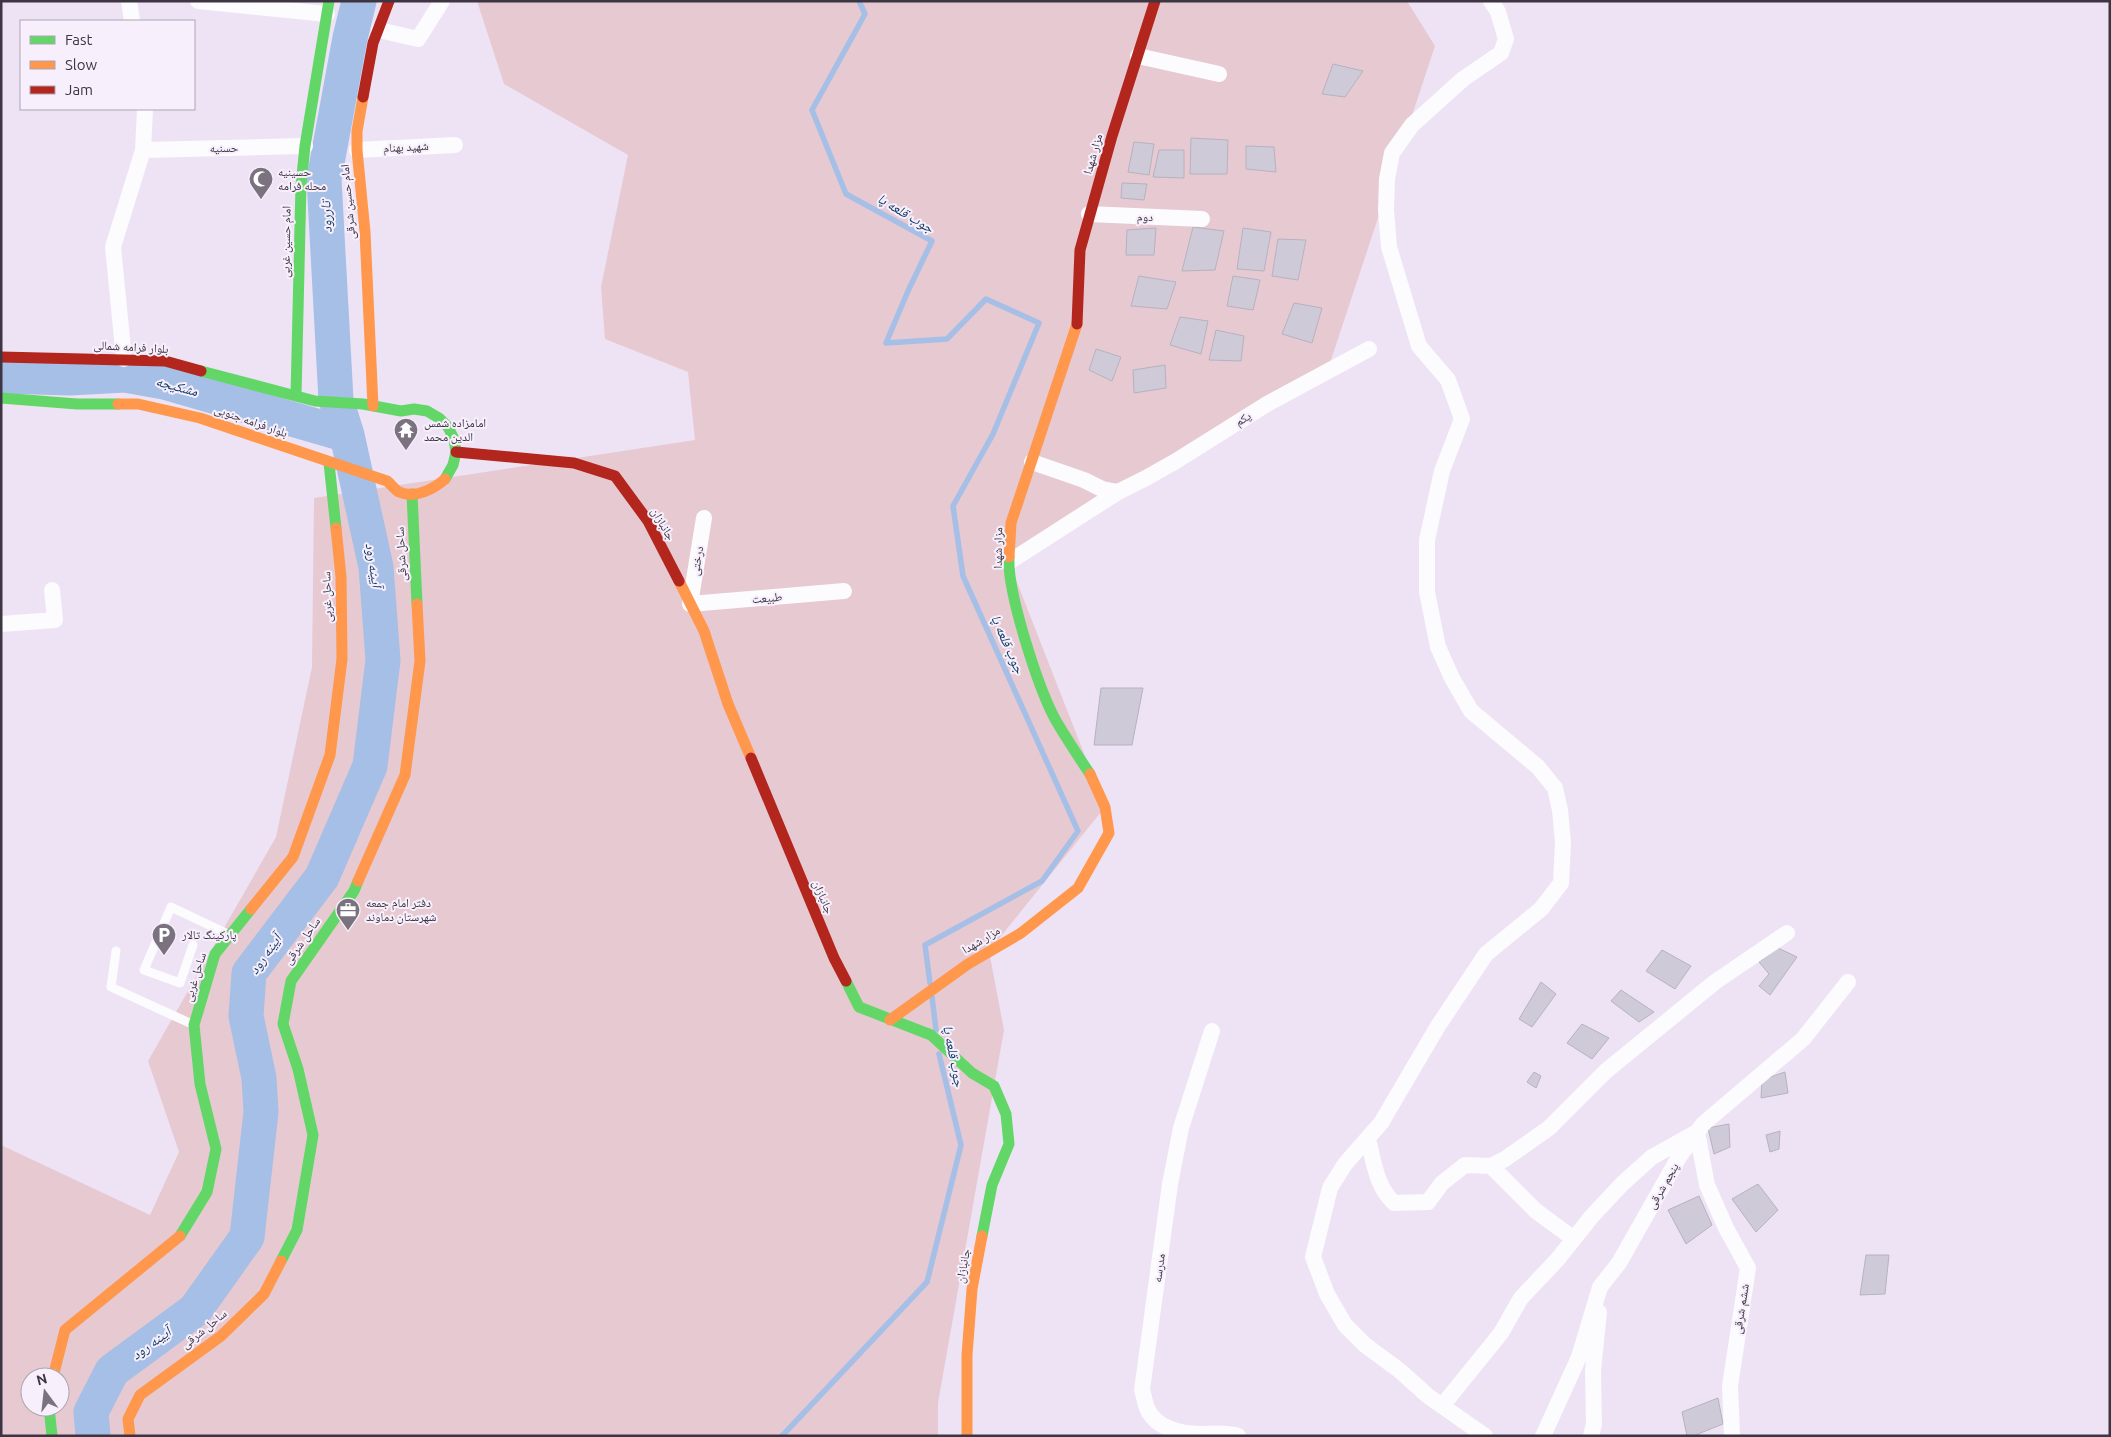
<svg xmlns="http://www.w3.org/2000/svg" width="2111" height="1437" viewBox="0 0 2111 1437" font-family="Ubuntu,'Noto Naskh Arabic',sans-serif">
<rect width="100%" height="100%" fill="#eee3f4"/>
<!-- green -->
<path fill="#e7c9d1" fill-rule="evenodd" d="M477,1H1407L1435,46L1327,372L1009,562L1105,807L989,951L1004,1030L938,1403V1436H1V1145L150,1215L179,1152L148,1061L276,837L312,667L314,498L695,440L688,372L605,339L601,287L628,155L504,84ZM30,1377H60V1407H30Z"/>
<g fill="none" stroke-linecap="round" stroke-linejoin="round">
<!-- stream -->
<path stroke="#a5bfe6" stroke-width="5.5" d="M859,1L865,14L812,110L846,194L932,241L908,291L886,343L947,339L986,299L1039,323L993,434L953,506L963,576L1078,831L1042,881L925,945L930,983
M932,997L936,1030
M782,1436L927,1282L961,1145L939,1054"/>
<!-- river -->
<path stroke="#a5bfe6" stroke-width="35" d="M1,376L70,378L125,375L164,382L347,435
M93,1436L91,1412L112,1371L195,1310L247,1237L261,1112L259,1078L246,1016L249,973L322,877L370,766L383,660L376,567L347,435L336,400L324,179L350,38L359,1"/>
</g>
<!-- building -->
<path fill="#cfcad7" stroke="#b6b2bf" d="M1333,64L1363,71L1345,97L1322,94Z
M1191,138L1228,140L1227,174H1190Z
M1134,142L1154,144L1149,175L1128,172Z
M1246,146L1274,147L1276,172L1246,169Z
M1159,150H1184V178L1153,177Z
M1122,183L1147,184L1144,200L1121,198Z
M1193,227L1224,231L1215,270L1182,271Z
M1156,228L1154,255H1126L1127,230Z
M1243,228L1271,232L1264,271L1237,269Z
M1278,239L1306,240L1298,280L1272,276Z
M1139,276L1176,282L1167,309L1131,306Z
M1233,276L1260,280L1253,310L1227,306Z
M1294,303L1322,308L1312,343L1282,334Z
M1180,317L1208,321L1201,354L1170,345Z
M1216,330L1244,336L1241,361L1209,360Z
M1096,349L1121,357L1112,381L1089,370Z
M1165,365L1166,388L1134,393L1133,370Z
M1101,688H1143L1132,745H1094Z
M1778,948L1797,957L1770,995L1759,986L1769,974L1759,962Z
M1662,950L1691,966L1675,989L1646,971Z
M1541,982L1556,994L1532,1027L1519,1019Z
M1621,990L1654,1012L1639,1022L1611,1001Z
M1582,1024L1609,1038L1592,1059L1567,1043Z
M1534,1072L1541,1076L1536,1088L1527,1082Z
M1785,1072L1788,1093L1761,1098L1762,1080Z
M1729,1124L1730,1147L1714,1154L1708,1128Z
M1780,1131L1779,1149L1770,1152L1766,1135Z
M1758,1184L1778,1210L1756,1232L1732,1199Z
M1699,1196L1712,1225L1686,1244L1668,1210Z
M1866,1255H1889L1885,1294L1860,1295Z
M1718,1398L1723,1424L1693,1436H1687L1682,1412Z"/>
<g fill="none" stroke-linecap="round" stroke-linejoin="round">
<!-- lane -->
<path stroke="#fcfbfd" stroke-width="9" d="M193,945L180,983L144,970L171,907L230,935
M116,951L111,987L194,1025"/>
<!-- street -->
<path stroke="#fcfbfd" stroke-width="16" d="M129,1L132,21
M198,1L327,14
M379,30L418,39L442,1
M1138,56L1219,74
M143,150L305,146
M357,150L455,145
M1089,214L1202,219
M124,359L113,247L143,150L145,109
M1032,462L1084,480L1102,489L1118,492L1146,478L1176,461L1267,404L1369,349
M704,518L690,604L844,591
M1009,562L1118,492
M1,624L55,620L52,590
M1212,1031L1181,1128L1170,1184L1142,1390C1144,1396 1145,1403 1147,1408C1155,1428 1181,1434 1200,1434C1214,1434 1225,1432 1238,1436
M1368,1139C1374,1162 1376,1186 1394,1203L1428,1202L1442,1183L1465,1165L1491,1166L1505,1159L1549,1128L1606,1071L1715,982L1787,933
M1491,1166L1536,1211L1574,1239
M1442,1406L1501,1333L1521,1298L1557,1260L1592,1216L1622,1184L1652,1157L1697,1132L1707,1185L1726,1228L1748,1268L1730,1386L1732,1436
M1485,1436L1428,1396L1399,1370L1365,1345L1345,1325L1327,1294L1313,1257L1330,1188L1345,1164L1381,1123L1438,1026L1486,954L1541,909L1561,883L1563,843L1560,810L1555,788L1538,767L1471,711L1452,678L1438,647L1427,592V540L1442,471L1462,419L1448,380L1419,346L1389,247L1386,210L1387,179L1392,153L1412,125L1463,79L1501,53L1506,39L1498,12L1491,1
M1543,1436L1579,1357L1600,1287L1619,1263L1679,1157L1703,1124L1803,1039L1848,982
M1591,1436L1594,1424L1593,1371L1599,1312"/>
<!-- fast -->
<path stroke="#63d668" stroke-width="11" d="M201,371L315,401L363,404L401,411L414,409L427,411L439,418L448,427L454,439L456,452L453,465L445,479
M296,396L301,185L305,146L329,1
M1,398L77,404H118
M329,463L336,528
M412,494L417,604
M1009,557C1007,592 1038,687 1055,719C1066,738 1078,756 1090,774
M846,981L859,1007L931,1035L972,1073L994,1086L1006,1114L1009,1144L992,1185L982,1236
M180,1236L207,1192L216,1149L200,1084L194,1025L215,954L251,909
M281,1261L297,1230L313,1135L298,1069L283,1024L291,981L354,891L358,881
M49,1407L52,1436"/>
<!-- slow -->
<path stroke="#ff974d" stroke-width="11" d="M363,97L357,131V150L365,232L373,406
M118,404H138L200,418L387,481C391,484 395,490 399,492C415,499 434,489 445,479
M1009,557L1011,523L1077,324
M679,581L704,631L728,704L751,758
M358,881L405,775L420,661L417,604
M251,909L293,857L330,755L342,659L341,577L336,528
M890,1020L968,964L1021,933L1078,888L1109,833L1105,807L1090,774
M53,1377L65,1330L180,1236
M130,1436L128,1419L140,1395L221,1336L264,1294L281,1261
M967,1436V1355L972,1289L982,1236"/>
<!-- jam -->
<path stroke="#b3261e" stroke-width="11" d="M363,97L373,43L389,1
M1077,324L1080,250L1112,136L1155,1
M1,357L165,361L201,371
M456,452L574,463L615,476L648,521L679,581
M751,758L834,958L846,981"/>
</g>
<!-- icons -->
<defs>
<symbol id="mosque-pin" viewBox="-11 -11 22 30"><path d="M0 17L-7.5 6A9.5 9.5 0 1 1 7.5 6Z" fill="#7b7280" stroke="#f7effb"/><path d="M3.5-4.9A6 6 0 1 0 3.5 4.9A5 5 0 1 1 3.5-4.9Z" fill="#fff"/></symbol>
<symbol id="temple-pin" viewBox="-11 -11 22 30"><path d="M0 17L-7.5 6A9.5 9.5 0 1 1 7.5 6Z" fill="#7b7280" stroke="#f7effb"/><path d="M0-6L5-2H3V0L6.5 2.5H4V6H1.5V3h-3V6H-4V2.5H-6.5L-3 0V-2H-5Z" fill="#fff"/></symbol>
<symbol id="office-pin" viewBox="-11 -11 22 30"><path d="M0 17L-7.5 6A9.5 9.5 0 1 1 7.5 6Z" fill="#7b7280" stroke="#f7effb"/><path d="M-6-3h4V-5.5h4V-3h4V5H-6ZM-1-4.5V-3h2v-1.5ZM-6 0V1H6V0Z" fill="#fff"/></symbol>
<symbol id="parking-pin" viewBox="-11 -11 22 30"><path d="M0 17L-7.5 6A9.5 9.5 0 1 1 7.5 6Z" fill="#7b7280" stroke="#f7effb"/><path d="M-3.5-5.5H1a3.5 3.5 0 0 1 0 7H-1V5.5H-3.5ZM-1-3.4V-.6H.8a1.4 1.4 0 0 0 0-2.8Z" fill="#fff"/></symbol>
</defs>
<g fill-rule="evenodd">
<use href="#mosque-pin" x="247" y="165" width="28" height="38"/>
<use href="#temple-pin" x="392" y="416" width="28" height="38"/>
<use href="#office-pin" x="334" y="896" width="28" height="38"/>
<use href="#parking-pin" x="150" y="921" width="28" height="38"/>
</g>
<g text-anchor="middle" stroke-width="4" stroke-linejoin="round" paint-order="stroke">
<!-- street labels -->
<g font-size="12" fill="#3d3541" stroke="#f7effb">
<text transform="translate(406 147) rotate(-3)" y="4">شهید بهنام</text>
<text transform="translate(224 148) rotate(-1)" y="4">حسنیه</text>
<text transform="translate(1093 154) rotate(-74)" y="4">مزار شهدا</text>
<text transform="translate(348 202) rotate(-95)" y="4">امام حسین شرقی</text>
<text transform="translate(1145 217) rotate(2)" y="4">دوم</text>
<text transform="translate(286 242) rotate(-89)" y="4">امام حسین غربی</text>
<text transform="translate(131 347) rotate(3)" y="4">بلوار فرامه شمالی</text>
<text transform="translate(1243 419) rotate(-32)" y="4">یکم</text>
<text transform="translate(251 421) rotate(19)" y="4">بلوار فرامه جنوبی</text>
<text transform="translate(663 524) rotate(60)" y="4">جانبازان</text>
<text transform="translate(998 548) rotate(-89)" y="4">مزار شهدا</text>
<text transform="translate(401 554) rotate(-93)" y="4">ساحل شرقی</text>
<text transform="translate(697 561) rotate(-81)" y="4">درختی</text>
<text transform="translate(327 597) rotate(-92)" y="4">ساحل غربی</text>
<text transform="translate(767 598) rotate(-5)" y="4">طبیعت</text>
<text transform="translate(823 897) rotate(67)" y="4">جانبازان</text>
<text transform="translate(981 940) rotate(-31)" y="4">مزار شهدا</text>
<text transform="translate(302 941) rotate(-55)" y="4">ساحل شرقی</text>
<text transform="translate(195 977) rotate(-73)" y="4">ساحل غربی</text>
<text transform="translate(1663 1186) rotate(-60)" y="4">پنجم شرقی</text>
<text transform="translate(963 1266) rotate(-80)" y="4">جانبازان</text>
<text transform="translate(1159 1268) rotate(-82)" y="4">مدرسه</text>
<text transform="translate(1741 1309) rotate(-81)" y="4">ششم شرقی</text>
<text transform="translate(204 1329) rotate(-39)" y="4">ساحل شرقی</text>
</g>
<!-- poi labels -->
<g font-size="12" fill="#3d3541" stroke="#f7effb" text-anchor="start">
<text x="278" y="176">حسینیه<tspan x="278" dy="14">محله فرامه</tspan></text>
<text x="424" y="427">امامزاده شمس<tspan x="424" dy="14">الدین محمد</tspan></text>
<text x="366" y="907">دفتر امام جمعه<tspan x="366" dy="14">شهرستان دماوند</tspan></text>
<text x="182" y="939">پارکینگ تالار</text>
</g>
<!-- water labels -->
<g font-size="14" font-style="italic" fill="#123d69" stroke="#f7effb">
<text transform="translate(906 213) rotate(31)" y="5">جوب قلعه پا</text>
<text transform="translate(326 217) rotate(-93)" y="5">تاررود</text>
<text transform="translate(177 386) rotate(15)" y="5">مشکیجه</text>
<text transform="translate(374 565) rotate(81)" y="5">آیینه رود</text>
<text transform="translate(1008 644) rotate(66)" y="5">جوب قلعه پا</text>
<text transform="translate(265 954) rotate(-55)" y="5">آیینه رود</text>
<text transform="translate(954 1056) rotate(79)" y="5">جوب قلعه پا</text>
<text transform="translate(151 1343) rotate(-36)" y="5">آیینه رود</text>
</g>
</g>
<!-- border -->
<rect width="2111" height="1437" fill="none" stroke="#3d3541" stroke-width="5"/>
<!-- legend -->
<rect x="20" y="20" width="175" height="90" fill="#f7effb" stroke="#ada5b1"/>
<rect x="30" y="36" width="25" height="8" fill="#63d668" stroke="#ada5b1"/>
<text x="65" y="45" font-size="15" fill="#3d3541">Fast</text>
<rect x="30" y="61" width="25" height="8" fill="#ff974d" stroke="#ada5b1"/>
<text x="65" y="70" font-size="15" fill="#3d3541">Slow</text>
<rect x="30" y="86" width="25" height="8" fill="#b3261e" stroke="#ada5b1"/>
<text x="65" y="95" font-size="15" fill="#3d3541">Jam</text>
<!-- north arrow -->
<g transform="translate(45 1392) rotate(345)"><circle r="24" fill="#f7effb" stroke="#ada5b1"/>
<path d="M0-4L9 19L0 12L-9 19Z" fill="#7b7280"/>
<text y="-8" font-size="14" font-weight="bold" text-anchor="middle" fill="#3d3541">N</text>
</g>
</svg>
